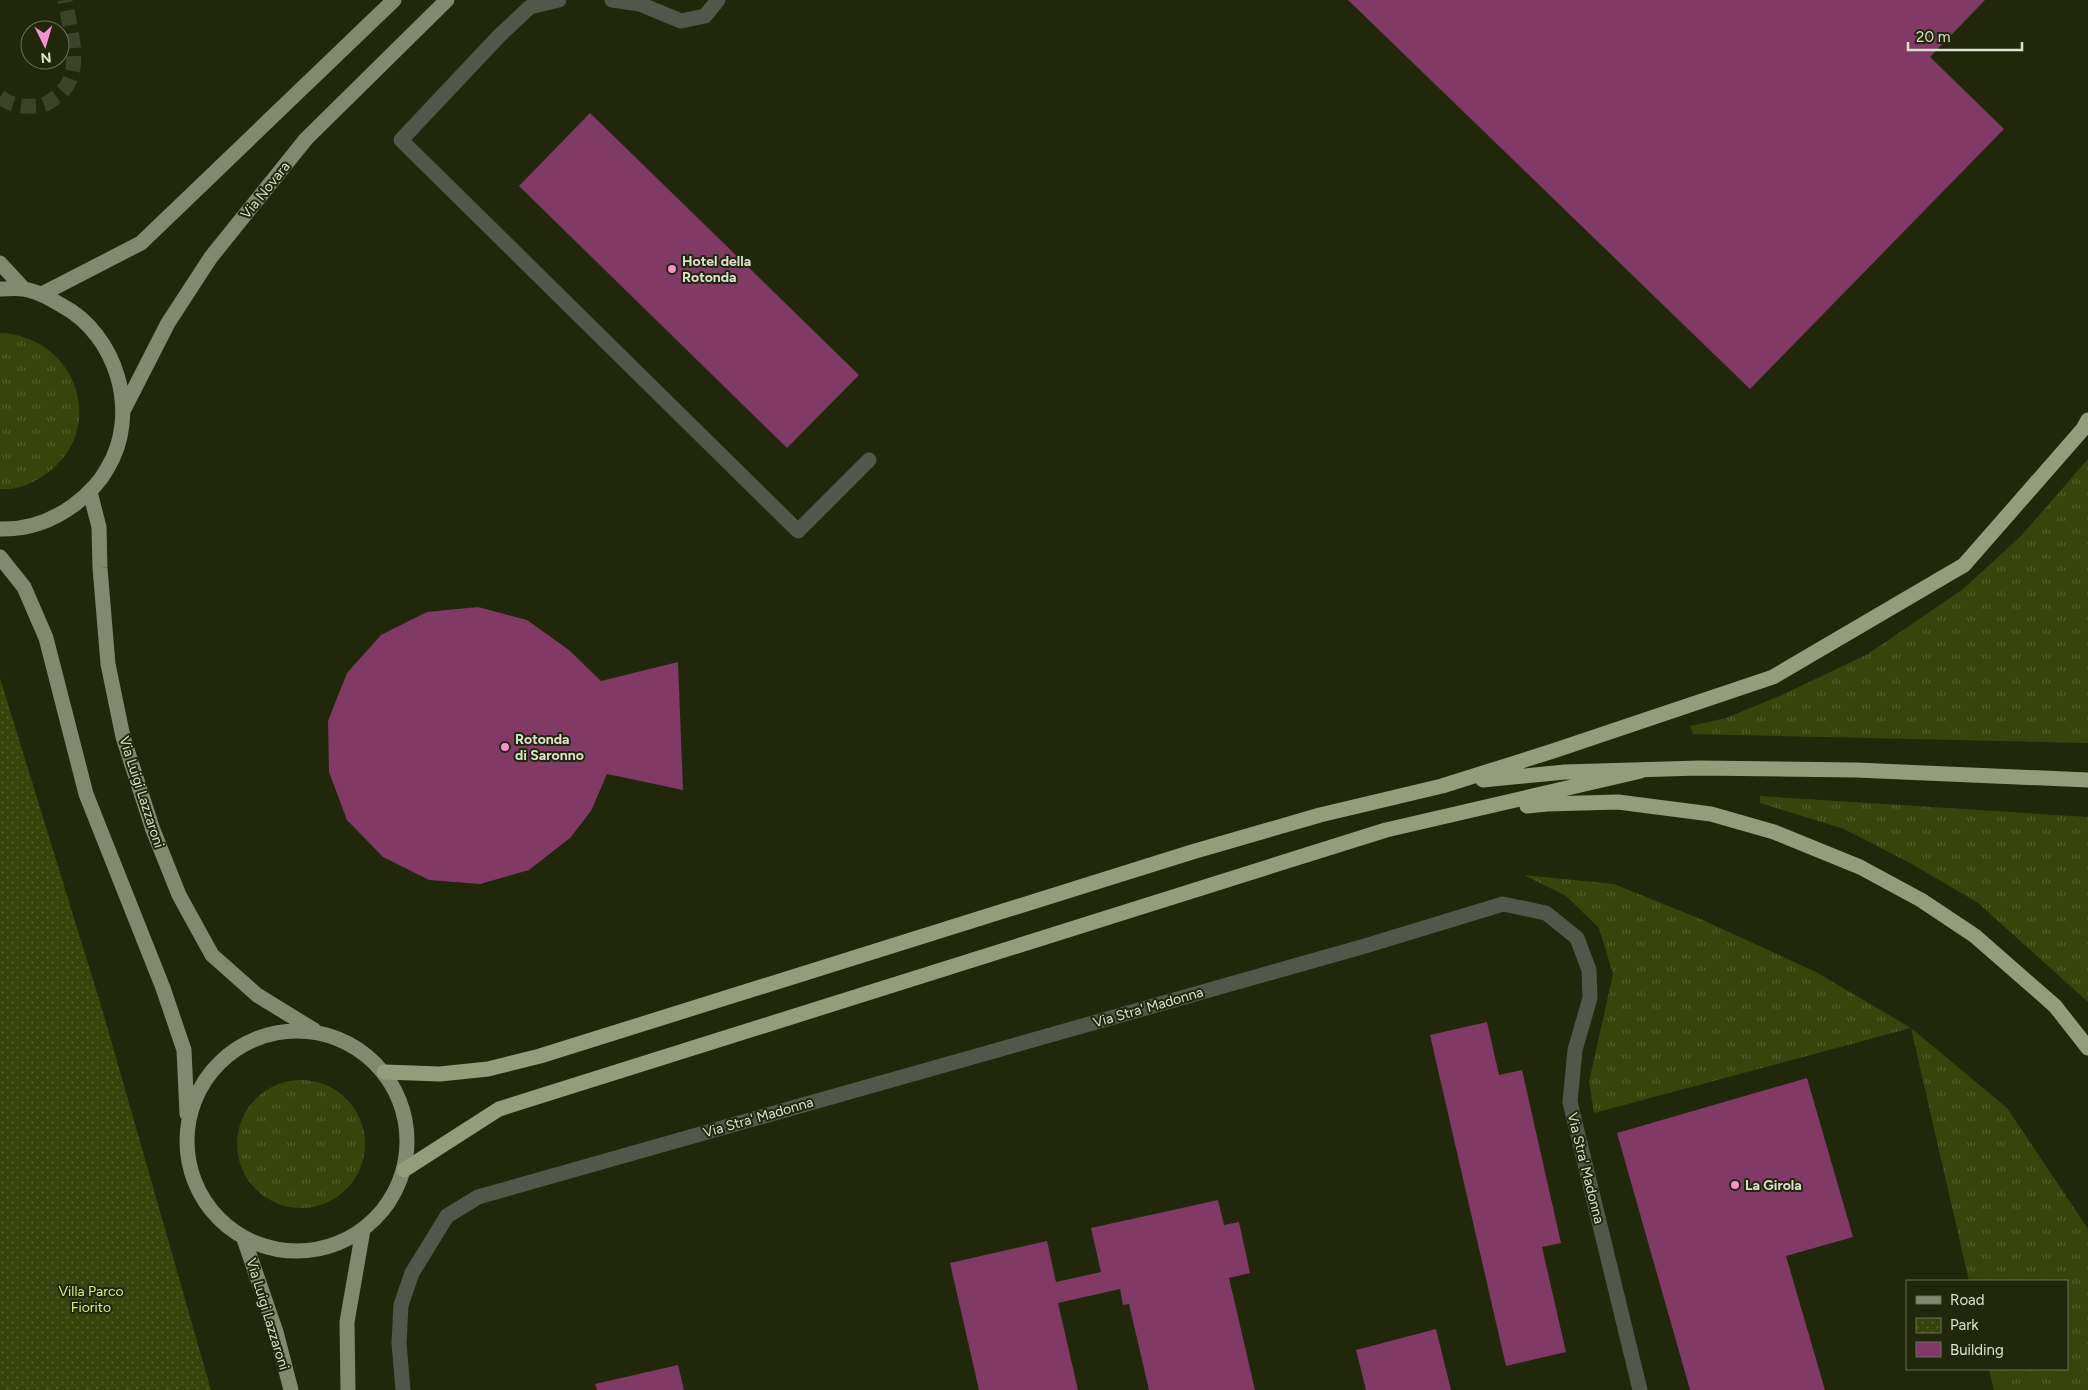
<svg xmlns="http://www.w3.org/2000/svg" width="2088" height="1390" viewBox="0 0 2088 1390" font-family="Figtree,sans-serif">
<defs>
<pattern id="grass-tufts" width="24" height="20" patternUnits="userSpaceOnUse" patternTransform="scale(1.25)"><rect width="24" height="20" fill="#38440b"/><path d="M3 7l-1-3M5 7V3M7 7l1-3M15 17l-1-3M17 17v-4M19 17l1-3" fill="none" stroke="#545f2e"/></pattern>
<pattern id="park-dots" width="8" height="8" patternUnits="userSpaceOnUse" patternTransform="scale(1.25)"><rect width="8" height="8" fill="#38440b"/><path d="M2 2h.1M6 6h.1" fill="none" stroke="#545f2e" stroke-width="1.8" stroke-linecap="round"/></pattern>
</defs>
<rect width="100%" height="100%" fill="#20270b"/>
<!-- grass -->
<path fill="url(#grass-tufts)" d="M0,333C78,336 110,432 43,476C30,485 16,490 0,489Z
M2088,459V743L1693,734L1690,726L1726,718L1782,695L1868,654L1963,589L2021,536Z
M1760,796L2088,817V1002L1978,903L1912,864L1844,829L1760,803Z
M1524,875L1614,884L1703,920L1816,972L1911,1028L2007,1108L2088,1229V1390H1994L1989,1369H2067V1281H1969L1911,1028L1594,1113L1589,1082L1613,974L1599,928L1566,896Z
M237 1144a64 64 0 1 1 128 0a64 64 0 1 1-128 0Z"/>
<!-- park -->
<path fill="url(#park-dots)" d="M0,678L103,1012L211,1390H0Z"/>
<!-- building -->
<path fill="#803a65" d="M1348,0H1985L1930,57L2004,129L1750,389Z
M590,113L859,375L787,448L519,186Z
M478,607L527,620L569,650L601,681L678,662L683,790L607,774L591,811L570,838L529,870L480,884L429,880L383,857L347,820L329,772L328,721L347,673L381,635L427,612Z
M1487,1022L1499,1075L1522,1070L1561,1243L1542,1247L1566,1352L1506,1366L1430,1035Z
M1807,1078L1853,1237L1786,1256L1825,1390H1690L1617,1133Z
M1218,1200L1224,1225L1239,1222L1250,1273L1229,1278L1255,1390H1149L1129,1304L1123,1305L1120,1289L1058,1303L1078,1390H979L950,1263L1047,1241L1056,1282L1101,1272L1091,1228Z
M1436,1329L1451,1390H1366L1356,1350Z
M678,1365L684,1390H597L595,1384Z"/>
<g fill="none" stroke-linecap="round" stroke-linejoin="round">
<!-- minor-tunnel -->
<path stroke="#3c4329" stroke-width="15" stroke-dasharray="15 8" stroke-linecap="butt" d="M0,97C12,106 21,107 36,106C44,106 50,102 56,97C86,76 70,30 65,0"/>
<!-- minor -->
<path stroke="#53574a" stroke-width="15" d="M559,0L530,7L500,35L401,140L798,531L869,460
M612,0L640,4L681,21L705,16L718,0
M403,1390L399,1343L401,1305L412,1273L447,1216L478,1197L1365,946L1503,904L1546,913L1577,938L1589,970L1590,998L1575,1050L1570,1102L1640,1390"/>
<!-- major -->
<path stroke="#81896e" stroke-width="15" d="M0,263L24,289
M0,289C7,289 15,288 23,289C37,291 49,298 61,305C117,334 141,414 107,469C99,484 87,495 74,505C52,521 27,530 0,529
M42,294L141,243L394,0
M123,411L168,323L211,257L306,139L447,0
M90,492L99,527L100,568L108,664L123,737L153,830L179,895L212,955L257,995L314,1030
M0,557L24,587L46,638L86,794L163,988L184,1050L187,1114
M187 1141a110 110 0 1 1 220 0a110 110 0 1 1-220 0Z
M244,1239L276,1332L291,1390
M348,1390L347,1322L363,1230"/>
<!-- highway -->
<path stroke="#939d7c" stroke-width="15" d="M1483,780L1565,772L1699,768L1856,770L2088,780
M1527,806L1547,804L1618,802L1711,814L1774,832L1860,867L1921,900L1975,936L2055,1006L2088,1048
M384,1072L440,1074L488,1069L540,1056L1192,852L1320,815L1442,786L1553,751L1773,677L1964,565L2083,429L2088,420
M404,1170L499,1109L1386,830L1641,771"/>
</g>
<!-- markers -->
<g fill="#f790ce" stroke="#20270b" stroke-width="2">
<circle cx="672" cy="269" r="5"/>
<circle cx="505" cy="747" r="5"/>
<circle cx="1735" cy="1185" r="5"/>
</g>
<g text-anchor="middle" stroke-width="4" stroke-linejoin="round" paint-order="stroke">
<!-- street labels -->
<g font-size="14" fill="#dce1d0" stroke="#20270b">
<text transform="translate(265 190) rotate(-51)" y="5">Via Novara</text>
<text transform="translate(142 792) rotate(72)" y="5">Via Luigi Lazzaroni</text>
<text transform="translate(1148 1007) rotate(-16)" y="5">Via Stra' Madonna</text>
<text transform="translate(758 1117) rotate(-16)" y="5">Via Stra' Madonna</text>
<text transform="translate(1586 1168) rotate(76)" y="5">Via Stra' Madonna</text>
<text transform="translate(268 1314) rotate(73)" y="5">Via Luigi Lazzaroni</text>
</g>
<!-- poi labels -->
<g font-size="14" font-weight="bold" fill="#dce1d0" stroke="#20270b" text-anchor="start">
<text x="682" y="266">Hotel della<tspan x="682" dy="16">Rotonda</tspan></text>
<text x="515" y="744">Rotonda<tspan x="515" dy="16">di Saronno</tspan></text>
<text x="1745" y="1190">La Girola</text>
</g>
<!-- park labels -->
<g font-size="14" fill="#d4f182" stroke="#20270b">
<text x="91" y="1296">Villa Parco<tspan x="91" dy="16">Fiorito</tspan></text>
</g>
</g>
<!-- legend -->
<rect x="1906" y="1280" width="162" height="90" fill="#20270b" stroke="#6b715a"/>
<rect x="1916" y="1296" width="25" height="8" fill="#81896e" stroke="#6b715a"/>
<text x="1950" y="1305" font-size="15" fill="#dce1d0">Road</text>
<rect x="1916" y="1318" width="25" height="15" fill="url(#park-dots)" stroke="#6b715a"/>
<text x="1950" y="1330" font-size="15" fill="#dce1d0">Park</text>
<rect x="1916" y="1342" width="25" height="15" fill="#803a65" stroke="#6b715a"/>
<text x="1950" y="1355" font-size="15" fill="#dce1d0">Building</text>
<!-- north arrow -->
<g transform="translate(45 45) rotate(175)"><circle r="24" fill="#20270b" stroke="#6b715a"/>
<path d="M0-4L9 19L0 12L-9 19Z" fill="#f790ce"/>
<text y="-8" font-size="14" font-weight="bold" text-anchor="middle" fill="#dce1d0">N</text>
</g>
<!-- scale -->
<path d="M1908 42v8h114v-8" fill="none" stroke="#dce1d0" stroke-width="2.5"/>
<text x="1916" y="42" font-size="15" fill="#dce1d0" stroke="#20270b" stroke-width="4" paint-order="stroke">20 m</text>
</svg>
